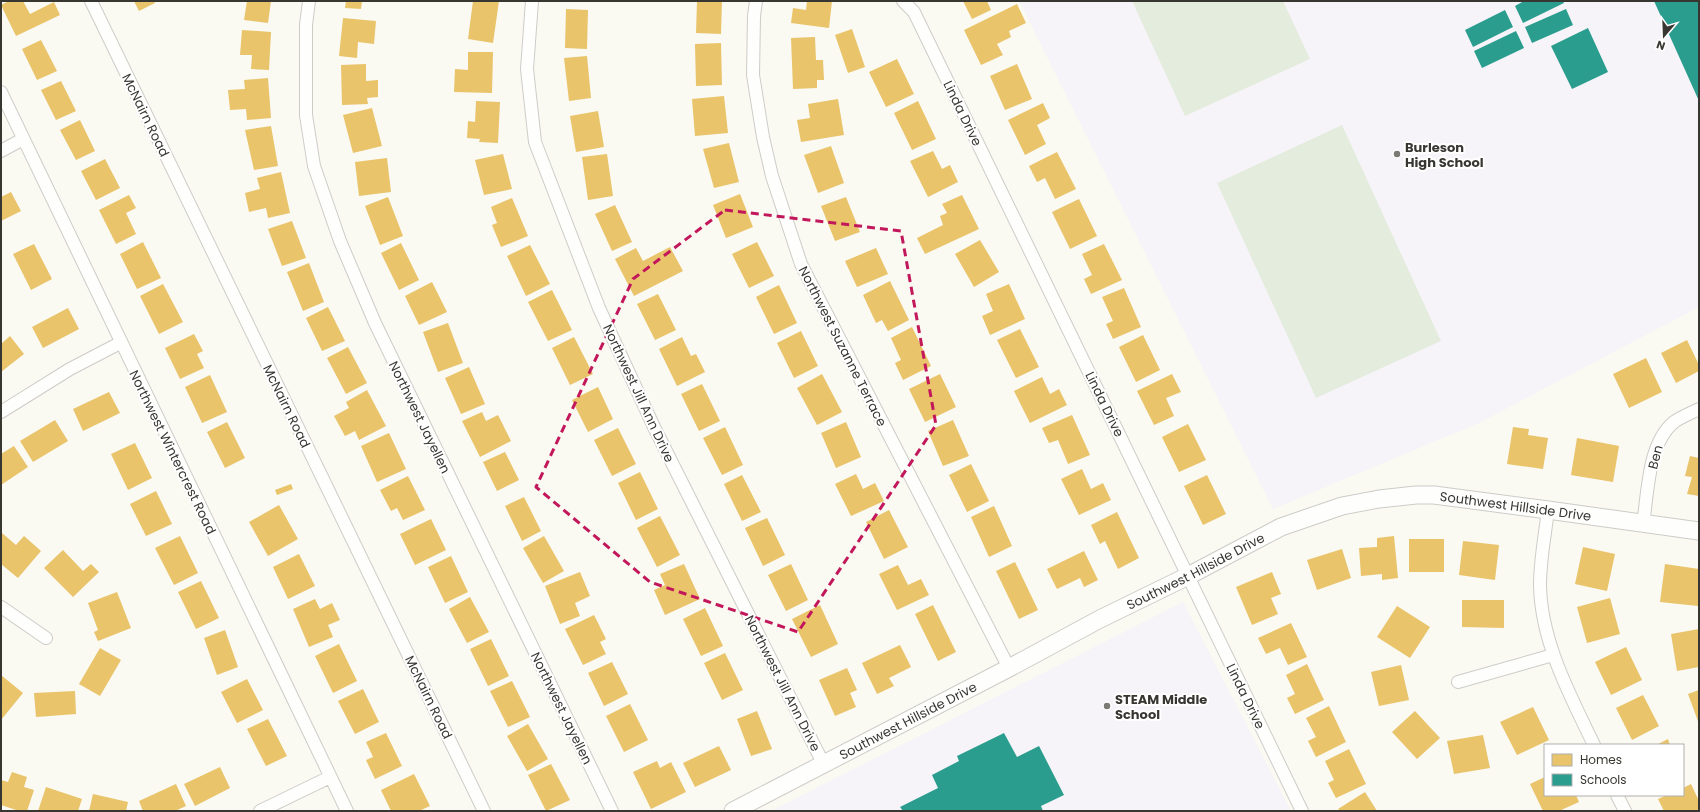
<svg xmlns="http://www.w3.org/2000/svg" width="1700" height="812" viewBox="0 0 1700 812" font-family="Poppins,sans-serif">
<rect width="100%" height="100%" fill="#faf9f2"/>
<!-- education -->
<path fill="#f6f4f8" d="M1019,1H1699V307L1479,423L1273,509Z
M1183,602L1291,811H771Z"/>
<!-- green -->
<path fill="#e4ecde" d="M1132,1H1283L1310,59L1185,116Z
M1342,125L1441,341L1316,398L1217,183Z"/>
<!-- homes -->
<path fill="#e9c46a" d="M9,1H23L30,14L54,2L60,15L16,36L1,5Z
M134,1H154L155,3L139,11Z
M247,1H271L268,23L244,20Z
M346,1H362L361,9L345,8Z
M473,1H499L493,43L468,39Z
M697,1H722L721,34L696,33Z
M807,1H832L829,28L791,23L793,8L806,10Z
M963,1H987L991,10L972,19Z
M1017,4L1026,23L1009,31L1011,37L997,44L1003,55L981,65L964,30Z
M566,9L588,10L587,49L565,48Z
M343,18L376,21L374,44L358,42L357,58L339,56Z
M852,29L865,67L848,73L835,35Z
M242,30L271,32L269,70L251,69L252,55H240Z
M815,37L816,60H823L824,80H817V88L793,89L791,38Z
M41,40L57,71L37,80L22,49Z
M721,43L722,85L696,86L695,44Z
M468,52H493L492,93L454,92L455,69L468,70Z
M587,56L591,98L569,101L564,58Z
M897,59L914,94L886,107L869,72Z
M366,64V81L378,80V97L367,98L368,104L342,105L341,65Z
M1017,64L1032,99L1005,110L990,76Z
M268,78L271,118L247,120L246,109L230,110L228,90L245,89L244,80Z
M61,81L76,111L56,120L41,90Z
M724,96L728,133L695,136L692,99Z
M838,99L844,135L801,142L797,120L810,118L808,104Z
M476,101L500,102L498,143L479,142L480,139L467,138L468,121L475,122Z
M918,101L936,139L912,150L894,113Z
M1043,103L1050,118L1037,125L1046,144L1025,155L1008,120Z
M372,108L382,146L353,153L343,115Z
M598,111L604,147L576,152L570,116Z
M80,120L95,151L76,160L60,130Z
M271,126L278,166L254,170L245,130Z
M729,143L739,182L714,188L703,149Z
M831,146L844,183L818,193L804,155Z
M933,151L942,169L950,165L958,182L928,197L910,161Z
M1057,152L1076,189L1055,199L1045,178L1037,182L1029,166Z
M503,154L512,189L484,195L475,160Z
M607,154L613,196L588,200L582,157Z
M387,158L391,192L359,196L355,162Z
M105,159L120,188L96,200L81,171Z
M281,172L290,213L268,218L266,208L249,212L245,193L260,189L257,178Z
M11,192L21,211L1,221V197Z
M740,194L753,227L726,238L713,205Z
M129,195L136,208L126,213L136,234L116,244L99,210Z
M962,195L979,229L925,254L917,238L943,225L940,216L947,213L942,204Z
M388,197L403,236L380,245L365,206Z
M846,197L860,232L835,241L821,206Z
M512,198L528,236L501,247L492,225L497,223L491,207Z
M1079,199L1097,236L1070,249L1052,212Z
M615,205L632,242L612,251L595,214Z
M292,221L306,258L282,266L268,229Z
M980,240L999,272L974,287L955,254Z
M143,242L161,278L137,289L120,254Z
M757,242L774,276L749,288L732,254Z
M401,243L419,280L399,290L381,253Z
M34,244L52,279L31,290L13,254Z
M1104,244L1122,280L1091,294L1084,279L1092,275L1082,254Z
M530,245L550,284L526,296L507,256Z
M670,247L683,271L634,296L615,259L636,248L643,261Z
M876,248L888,274L857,287L845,261Z
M309,263L324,302L303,311L287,272Z
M890,281L909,320L888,331L882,320L876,323L863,295Z
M432,282L447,312L419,325L405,296Z
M163,284L183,322L159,334L140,296Z
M1009,284L1025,319L990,335L982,316L993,311L986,294Z
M779,285L797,323L774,334L756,297Z
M1124,288L1141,327L1113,339L1106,324L1113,321L1102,297Z
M552,290L572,330L548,341L528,302Z
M658,294L676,330L655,340L637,304Z
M328,307L345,341L322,351L306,318Z
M68,308L79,329L43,348L32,327Z
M448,323L463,363L438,372L423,332Z
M912,327L931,366L903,380L895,363L901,360L891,338Z
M1020,329L1039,367L1016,378L997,340Z
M801,331L818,366L794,378L777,343Z
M194,334L203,351L197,354L204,368L180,379L165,348Z
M1143,335L1160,370L1136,382L1119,347Z
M10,336L24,354L1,372V344Z
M574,337L593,374L570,385L552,348Z
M682,337L691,356L696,354L705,372L677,386L659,349Z
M1687,340L1699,365V371L1676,383L1661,353Z
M348,347L367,383L346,394L327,358Z
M1646,358L1662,392L1629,408L1613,374Z
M469,367L485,404L461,414L445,378Z
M822,374L842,412L817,425L797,388Z
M940,374L956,407L925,422L909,389Z
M1172,374L1181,392L1166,398L1174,416L1154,425L1137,391Z
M210,375L227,412L202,423L185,387Z
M1042,377L1050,394L1059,389L1067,405L1030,423L1014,391Z
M702,384L720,421L699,431L681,394Z
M598,387L613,419L588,432L572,400Z
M367,390L386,426L359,440L355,431L345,436L334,416L349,408L346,402Z
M109,392L120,413L83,431L73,409Z
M482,412L486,421L498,415L511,441L480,457L462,421Z
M1072,415L1090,455L1068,464L1058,440L1049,443L1042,428Z
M55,420L68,441L33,462L20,441Z
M953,420L969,456L943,466L928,431Z
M227,422L245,458L225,468L207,432Z
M846,422L861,457L836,468L821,433Z
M1188,424L1206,460L1179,472L1162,437Z
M725,427L743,465L722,475L703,438Z
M1513,427L1529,429L1528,435L1548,438L1543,469L1507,464Z
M618,428L636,464L612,476L594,440Z
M389,433L406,469L377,482L361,446Z
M1577,438L1619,446L1613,482L1571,475Z
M135,443L152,478L128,490L111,454Z
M14,446L28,467L1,485V454Z
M505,452L519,480L497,491L483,462Z
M1690,456L1699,458V496L1687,494L1692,477L1685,476Z
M971,464L989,501L967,512L949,475Z
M1082,469L1091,489L1103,483L1111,500L1079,515L1061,479Z
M640,472L658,509L636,520L618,483Z
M856,474L863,489L875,483L884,501L851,516L835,484Z
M742,475L761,512L742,521L724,484Z
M1207,475L1226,514L1203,525L1184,486Z
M408,476L425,510L403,520L397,508L391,511L380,490Z
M291,484L293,489L277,495L275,490Z
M156,491L172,524L146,536L130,504Z
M524,497L541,531L522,541L505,506Z
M279,505L298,539L268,556L249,522Z
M994,506L1012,546L989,557L971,517Z
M889,510L908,547L884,559L866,522Z
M1117,512L1139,558L1118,569L1105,541L1100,544L1091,525Z
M660,516L680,555L657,567L637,528Z
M767,518L785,555L763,566L745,528Z
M431,519L446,550L415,565L400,534Z
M2,533L16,545L24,536L41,551L18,578L1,564Z
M180,536L198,573L174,585L155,548Z
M544,536L564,571L543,583L523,548Z
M1394,536L1398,578L1382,580V574L1361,576L1359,548L1377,547V538Z
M1409,539H1444V572H1409Z
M1463,541L1499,545L1495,580L1459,575Z
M1583,547L1615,554L1607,591L1575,584Z
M1342,549L1351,578L1317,590L1307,560Z
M63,550L83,571L91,564L99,572L73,597L44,568Z
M1084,551L1098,580L1084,587L1080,578L1057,589L1047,569Z
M299,554L315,586L288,599L273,567Z
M451,556L468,592L445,603L428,567Z
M1015,562L1038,610L1019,619L996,571Z
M684,564L700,599L665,615L654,590L665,585L660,574Z
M791,564L808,600L786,611L768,575Z
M1665,564L1699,569L1698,606L1660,602Z
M898,565L908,585L921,579L929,595L897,610L879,574Z
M580,572L590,596L575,603L580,616L560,624L545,586Z
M1272,572L1281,594L1271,598L1278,614L1252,625L1236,587Z
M201,581L219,618L196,629L178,592Z
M117,592L131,628L98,641L94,632L98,630L88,603Z
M470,597L489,632L467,643L449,609Z
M1610,598L1620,634L1587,643L1577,607Z
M315,599L320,609L332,603L340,620L328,625L333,637L309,647L293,609Z
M1462,600H1504V628L1462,627Z
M820,605L838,644L811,657L792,619Z
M933,605L956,652L938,661L915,614Z
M1397,606L1430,627L1410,658L1377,637Z
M705,608L723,646L701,656L683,619Z
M594,615L606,639L600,642L606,654L583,665L565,629Z
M1291,623L1307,657L1288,665L1280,648L1266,654L1258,638Z
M1699,629V667L1677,671L1671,634Z
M225,630L238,667L217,675L204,638Z
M491,639L509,676L488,686L470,649Z
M339,644L357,681L333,693L315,656Z
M900,645L911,667L889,678L894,686L877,694L862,663Z
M1626,647L1642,680L1611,695L1595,662Z
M100,648L121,660L100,696L79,684Z
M725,653L743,690L722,700L704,663Z
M612,662L628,694L604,706L588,673Z
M1307,664L1324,700L1295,714L1287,698L1295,694L1286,675Z
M1401,665L1409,700L1379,706L1371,672Z
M847,668L857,690L850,693L856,707L835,716L819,680Z
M1,675L23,693L1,720Z
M247,679L263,710L237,723L221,692Z
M512,681L530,717L508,727L490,691Z
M363,689L379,722L355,734L338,701Z
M1699,690V724L1688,694Z
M75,691L76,714L36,717L34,693Z
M1643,695L1659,726L1632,740L1616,708Z
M630,704L648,740L624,752L606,716Z
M1329,706L1346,742L1316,757L1308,741L1316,737L1306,718Z
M1533,707L1549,740L1517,755L1500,722Z
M757,711L772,749L751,756L737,719Z
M1415,711L1440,738L1417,759L1392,732Z
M268,719L287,756L266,766L247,729Z
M528,724L548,759L527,771L507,736Z
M386,733L402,766L375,779L366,760L373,757L366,742Z
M1483,735L1490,768L1454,774L1447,741Z
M1668,739L1670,745H1656Z
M719,746L731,770L695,787L683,763Z
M1349,749L1366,784L1336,798L1328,783L1334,780L1325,761Z
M657,761L660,768L671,762L686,792L651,809L633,772Z
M551,764L570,800L546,811L528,775Z
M220,767L230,788L195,806L184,784Z
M12,772L27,777L24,787L34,790L27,811H19L1,805V780L8,782Z
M414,774L430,806L419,811H391L381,790Z
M1545,777V795H1576L1579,802L1559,811H1543L1530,784Z
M176,784L186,806L175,811H143L139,801Z
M1691,784L1699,801V811H1664L1658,799L1667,795H1683V788Z
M46,787L82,799L78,811H38Z
M1365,792L1377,811H1340L1338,809Z
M93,794L128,802L126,811H89Z"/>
<!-- schools -->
<path fill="#2a9d8f" d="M1524,1H1563L1564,3L1523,23L1515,6Z
M1654,1H1699V101Z
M1566,9L1573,25L1532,43L1525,27Z
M1505,10L1513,27L1473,47L1465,30Z
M1588,28L1608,72L1572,89L1551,46Z
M1516,31L1524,48L1482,68L1474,51Z
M1004,733L1017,757L1039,746L1064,795L1041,806L1043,811H903L900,807L938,788L932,775L959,761L957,756Z"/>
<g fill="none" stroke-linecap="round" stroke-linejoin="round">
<defs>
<path id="street" d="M91,1L484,811
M309,1L306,25V115L314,166L340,241L375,323L612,811
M532,1L527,69L535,142L599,308L654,427L823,763
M756,1L754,16L753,75L763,137L772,176L801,264L1009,668
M903,1L914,12L1302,811
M1,92L347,811
M1,151L23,139
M1,412L70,369L120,343
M1548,510C1545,535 1540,560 1540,585C1541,642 1570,695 1594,745
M1643,524C1648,492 1648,443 1674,422C1681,417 1691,413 1699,409
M1,607L46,638
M1458,682L1553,655
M1617,795L1625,811
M260,811L330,777"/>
<g id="secondary">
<path id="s1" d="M733,811L1009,668L1100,619L1188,576L1281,527L1342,506L1379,499L1416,495H1434L1548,510L1699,531"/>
</g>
</defs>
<!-- street casing -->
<use href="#street" stroke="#cdccc7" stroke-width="14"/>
<!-- secondary casing -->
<use href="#secondary" stroke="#cdccc7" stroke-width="19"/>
<!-- street -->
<use href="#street" stroke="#fefefd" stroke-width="12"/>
<!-- secondary -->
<use href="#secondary" stroke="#fefefd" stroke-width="17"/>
</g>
<!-- marked area -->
<path fill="none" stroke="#c2185b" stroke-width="3" stroke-dasharray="8 5" stroke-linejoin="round" d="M725,210L901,231L936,425L798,632L650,582L536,487L633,279Z"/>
<!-- markers -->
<g fill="#7b7a75" stroke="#fff" stroke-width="1.5">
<circle cx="1397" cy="154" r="4"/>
<circle cx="1107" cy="706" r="4"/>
</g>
<g text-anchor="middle" stroke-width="4" stroke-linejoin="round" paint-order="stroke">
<!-- street labels -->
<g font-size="13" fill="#373631" stroke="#fff">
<text transform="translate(963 113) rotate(64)" y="5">Linda Drive</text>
<text transform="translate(146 115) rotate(64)" y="5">McNairn Road</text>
<text transform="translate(843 346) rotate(63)" y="5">Northwest Suzanne Terrace</text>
<text transform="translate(639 393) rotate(65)" y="5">Northwest Jill Ann Drive</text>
<text transform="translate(1105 404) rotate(64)" y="5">Linda Drive</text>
<text transform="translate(287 406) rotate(64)" y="5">McNairn Road</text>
<text transform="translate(420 417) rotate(64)" y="5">Northwest Jayellen</text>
<text transform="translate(173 452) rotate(64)" y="5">Northwest Wintercrest Road</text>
<text transform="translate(1655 457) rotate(-75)" y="5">Ben</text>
<text dy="5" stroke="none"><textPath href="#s1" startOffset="857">Southwest Hillside Drive</textPath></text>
<text dy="5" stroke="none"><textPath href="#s1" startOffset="521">Southwest Hillside Drive</textPath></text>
<text transform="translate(783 683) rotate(63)" y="5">Northwest Jill Ann Drive</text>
<text transform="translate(1246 696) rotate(64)" y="5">Linda Drive</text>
<text transform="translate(429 697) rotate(64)" y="5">McNairn Road</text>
<text transform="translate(562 708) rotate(64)" y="5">Northwest Jayellen</text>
<text dy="5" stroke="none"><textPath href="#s1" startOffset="197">Southwest Hillside Drive</textPath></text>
</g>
<!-- poi labels -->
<g font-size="13" font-weight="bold" fill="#373631" stroke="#fff" text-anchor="start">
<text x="1405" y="152">Burleson<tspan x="1405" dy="15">High School</tspan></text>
<text x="1115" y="704">STEAM Middle<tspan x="1115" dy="15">School</tspan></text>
</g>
</g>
<!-- border -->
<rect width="1700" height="812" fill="none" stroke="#373631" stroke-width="4"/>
<!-- legend -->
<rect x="1544" y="744" width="140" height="52" fill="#ffffff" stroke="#afafad"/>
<rect x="1552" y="754" width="20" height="12" fill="#e9c46a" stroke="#afafad"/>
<text x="1580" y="764" font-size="12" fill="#373631">Homes</text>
<rect x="1552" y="774" width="20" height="12" fill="#2a9d8f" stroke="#afafad"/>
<text x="1580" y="784" font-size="12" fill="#373631">Schools</text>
<!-- north arrow -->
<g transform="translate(1664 36) rotate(199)" stroke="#ffffff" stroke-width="3" paint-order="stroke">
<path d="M0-3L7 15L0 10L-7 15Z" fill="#373631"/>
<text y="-6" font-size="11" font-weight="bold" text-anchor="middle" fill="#373631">N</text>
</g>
</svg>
